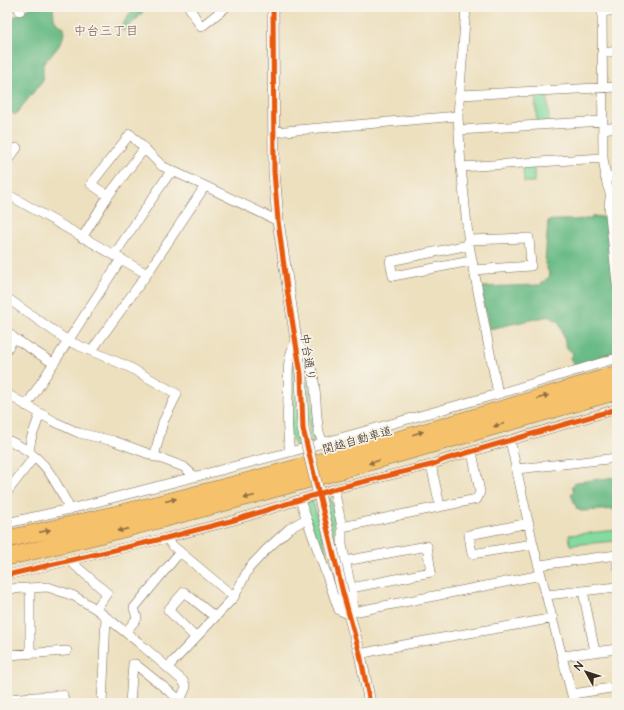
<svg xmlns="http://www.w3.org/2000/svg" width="624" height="710" viewBox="0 0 624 710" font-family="'Architects Daughter','Klee One',sans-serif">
<rect width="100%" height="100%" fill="#f7f3e8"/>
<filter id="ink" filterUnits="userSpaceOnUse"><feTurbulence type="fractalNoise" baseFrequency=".025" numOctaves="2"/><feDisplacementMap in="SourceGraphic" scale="8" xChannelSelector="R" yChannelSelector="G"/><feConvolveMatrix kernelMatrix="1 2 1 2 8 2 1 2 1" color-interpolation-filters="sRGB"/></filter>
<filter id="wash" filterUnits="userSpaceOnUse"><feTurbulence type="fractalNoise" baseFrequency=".012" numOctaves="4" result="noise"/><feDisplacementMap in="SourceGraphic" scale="16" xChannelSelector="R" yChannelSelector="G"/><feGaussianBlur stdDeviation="0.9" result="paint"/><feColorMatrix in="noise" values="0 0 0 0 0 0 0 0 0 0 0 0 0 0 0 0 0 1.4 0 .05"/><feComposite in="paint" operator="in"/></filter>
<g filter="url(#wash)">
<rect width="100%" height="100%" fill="#ede0bf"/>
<!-- green -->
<path fill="#83dba0" stroke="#5f825f" d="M547,92L549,122L537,123L535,93Z
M534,165V182H524L523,166Z
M292,354C298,384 296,415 301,446L297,447C285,437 293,403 293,389C293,377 290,364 292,354Z
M307,360L318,440L312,443L308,420Z
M327,495L331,498L338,546L348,592L323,496Z
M312,498L338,595L305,505L307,501Z
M617,530V554L616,541L570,545L569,535Z"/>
<!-- forest -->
<path fill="#6abb86" stroke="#527252" d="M31,7H53C55,19 51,21 64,27C65,44 53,52 43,64V80L15,115L7,109V21Z
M134,7H146L139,17L123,31L121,27Z
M594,216L607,218L617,303V351L578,365L573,363L570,358L573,353L567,348L559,322L549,316L489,329L481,292L483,287L540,285L550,276L545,263L548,221C562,218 582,223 594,216Z
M617,477V509L581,511L577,509L571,494L574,491L572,486L576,482Z"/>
</g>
<g filter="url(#ink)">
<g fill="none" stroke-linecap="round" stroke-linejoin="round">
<defs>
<path id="minor" d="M18,7L20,11
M189,7L201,27L226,7
M466,7L458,116L461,167L469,245L498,394
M602,7L603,158L607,184L617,215
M602,12L617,10
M603,53L617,51
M460,95L617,87
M603,129L617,127
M459,130L603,121
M274,132L458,116
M144,149L108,196L91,184L130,134L162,166L205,186
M7,161L17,148
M461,167L603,158
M605,177L617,176
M7,194L121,259
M610,199L609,205L617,284
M82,238L108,196
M468,240L529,238L531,266L473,270
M469,245L390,261L393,276L471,261
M114,255L171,171
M7,298L68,341L129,367L177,394L163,422L154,457
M7,332L14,338L7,349
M14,338L53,363
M92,350L147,274L205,186L278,221
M7,394L55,422L79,433L114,441L184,467L195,477
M26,406L121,259L147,274
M510,440L533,544L574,703
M7,443L10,441C45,457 53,477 70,509
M29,451L31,439L40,414
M290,452C287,433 287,416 288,396C289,376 285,360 296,342C321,369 313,399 319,433L323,442
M431,465L440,506
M517,469L617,458
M7,492L34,457
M300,500L339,610L349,614L353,612L351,588L342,545V527L334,489
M7,523L70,509L290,452L498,394L617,358
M529,523L469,535L472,554L533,544
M342,527L477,499L480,492L472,452
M166,538L173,546L234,597
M617,555V567
M70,561L107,593L96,609
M345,561L427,546L431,572L351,588
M539,565L617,555
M7,575L166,538L238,519L334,489L431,465L446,459L617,409
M7,589L48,587L74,596L96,609L138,642L183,681L186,687L179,703
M583,591L595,652
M547,595L617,587
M353,612L541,575
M126,632L137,618L134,608L180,552
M195,637L168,610L184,592L215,617
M30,653V588
M360,654C424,639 489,631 553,618
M7,655L67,651
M563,656L617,649
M168,667L234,597L249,568L266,550L290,528L306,519
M573,694L617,687
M7,699L63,695L64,703
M102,703L106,618
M130,703L133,664H135L180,700"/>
<path id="tertiary" d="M273,7L274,171L278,221L298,353
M343,593L360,654L370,703"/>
<path id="motorway" d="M7,539C213,495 416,437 617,374
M7,557C213,510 414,449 617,391"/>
</defs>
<!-- minor casing -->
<use href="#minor" stroke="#796a56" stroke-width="10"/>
<!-- tertiary casing -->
<use href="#tertiary" stroke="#796a56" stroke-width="12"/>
<!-- motorway casing -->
<use href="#motorway" stroke="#796a56" stroke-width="18"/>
<!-- minor -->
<use href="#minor" stroke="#fff" stroke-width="9"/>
<!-- tertiary -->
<use href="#tertiary" stroke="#fff" stroke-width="11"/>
<!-- motorway -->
<use href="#motorway" stroke="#f5c16b" stroke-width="17"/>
<defs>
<path id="tertiary-bridge" d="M298,353L301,374L303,429L343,593"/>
</defs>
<!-- tertiary-bridge casing -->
<use href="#tertiary-bridge" stroke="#796a56" stroke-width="12" stroke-linecap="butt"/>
<!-- tertiary-bridge -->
<use href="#tertiary-bridge" stroke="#fff" stroke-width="11"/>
<defs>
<path id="cycleway" d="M273,7L274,171L278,221L287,289L301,374L303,429L343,593L360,654L370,703
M7,575L166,538L238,519L334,489L431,465L446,459L617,409"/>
</defs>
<!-- cycleway casing -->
<use href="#cycleway" stroke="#f7f3e8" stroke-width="8"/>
<!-- cycleway -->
<use href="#cycleway" stroke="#e8590c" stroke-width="5"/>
</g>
<!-- one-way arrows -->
<defs><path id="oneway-solid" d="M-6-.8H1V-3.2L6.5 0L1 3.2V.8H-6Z"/></defs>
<g fill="#8f6e41">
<use href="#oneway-solid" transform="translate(543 397) rotate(-17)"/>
<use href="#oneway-solid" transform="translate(499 425) rotate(163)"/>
<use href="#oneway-solid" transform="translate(418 433) rotate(-16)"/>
<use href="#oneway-solid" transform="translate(374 462) rotate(164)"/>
<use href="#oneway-solid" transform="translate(249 497) rotate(165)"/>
<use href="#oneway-solid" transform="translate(171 500) rotate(-14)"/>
<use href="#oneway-solid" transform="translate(123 530) rotate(166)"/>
<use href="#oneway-solid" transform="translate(45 531) rotate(-13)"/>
</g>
</g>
<g text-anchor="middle" stroke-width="3.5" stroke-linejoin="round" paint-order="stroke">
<!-- street labels -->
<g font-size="12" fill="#3b2a1e" stroke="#f7f3e8">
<text transform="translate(308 357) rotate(82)" y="4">中台通り</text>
<text transform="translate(357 440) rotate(-16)" y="4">関越自動車道</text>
</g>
<!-- neighbourhood labels -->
<g font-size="13" fill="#7c584f" stroke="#f7f3e8">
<text x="106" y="35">中台三丁目</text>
</g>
</g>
<!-- margin -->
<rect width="624" height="710" fill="none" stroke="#f7f3e8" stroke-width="24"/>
<!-- north arrow -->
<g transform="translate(586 672) rotate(309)" stroke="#f7f3e8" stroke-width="3" paint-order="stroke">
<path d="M0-3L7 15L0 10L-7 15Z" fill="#3b2a1e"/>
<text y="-6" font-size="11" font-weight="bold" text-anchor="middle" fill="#3b2a1e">N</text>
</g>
</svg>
